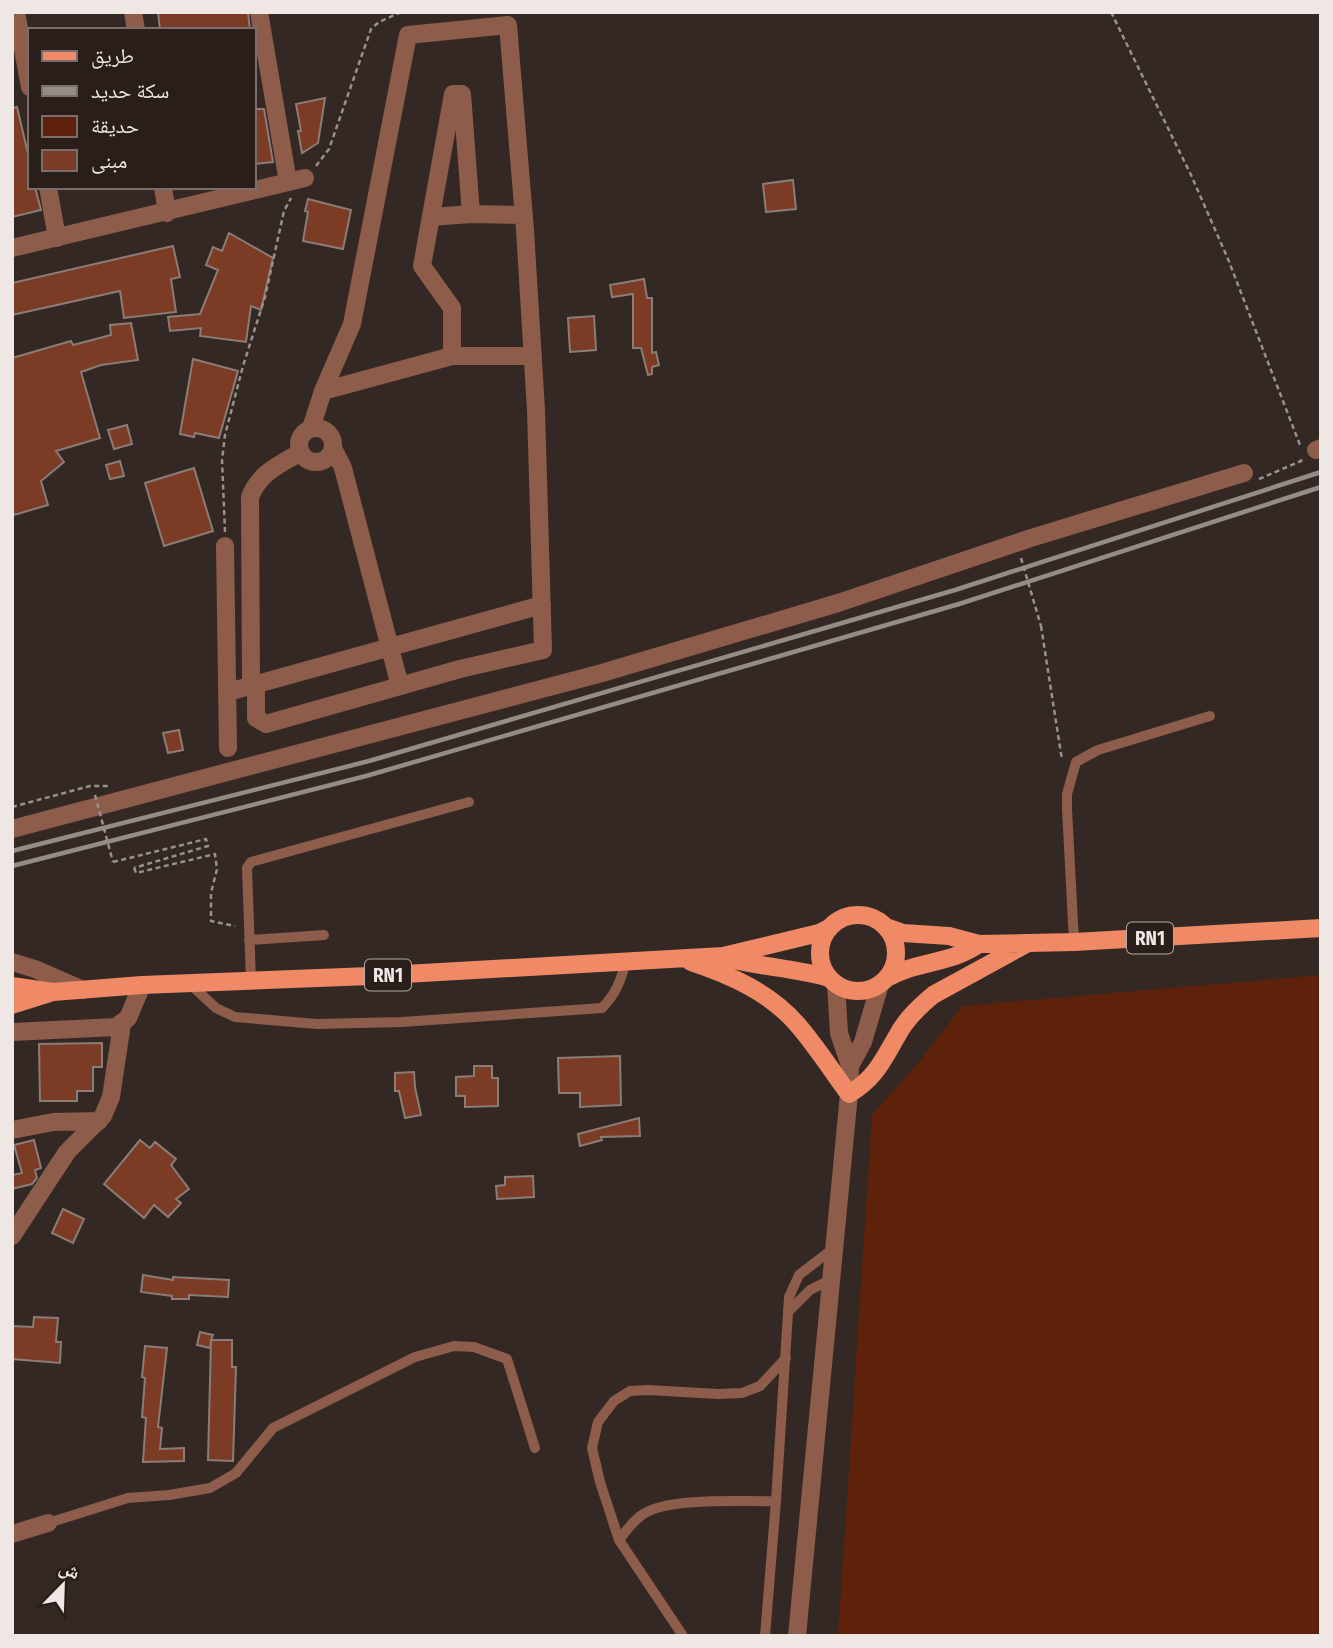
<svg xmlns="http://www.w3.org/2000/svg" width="1333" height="1648" viewBox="0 0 1333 1648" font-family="'Fira Sans Condensed','Noto Naskh Arabic',sans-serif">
<rect width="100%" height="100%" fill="#342824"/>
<!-- green -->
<path fill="#5e2109" d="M1321,975V1636H838L872,1115L920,1061L962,1006Z"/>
<!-- building -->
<path fill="#7c3b24" stroke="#8a7c77" stroke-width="2" d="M158,12H248L250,30H160Z
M325,98L318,143L302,153L298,131H301L296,104Z
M17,107L30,162V187H35L41,210L12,217V108Z
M254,109H264L273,162L254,164Z
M793,180L796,209L766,212L763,184Z
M308,199L351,210L343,249L303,241L308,212L305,211Z
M229,233L273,258L261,310L251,306L246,342L200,336L201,328L170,331L168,317L200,314L218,270L206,265L213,247L222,251Z
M173,246L180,277L171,279L176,312L124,318L120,291L12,315V283Z
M644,279L647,298H652V353L656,352L659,365L652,367V374L648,375L641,348H633V294L612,297L610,285Z
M594,316L596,350L570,352L568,318Z
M131,323L138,360L101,365L81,372L100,438L56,451L64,462L41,481L48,505L14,515L12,508V358L71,341L73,345L111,335L110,325Z
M193,359L238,371L219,438L195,433L194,437L180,434Z
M127,425L132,444L114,449L108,430Z
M120,461L124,476L110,479L106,465Z
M194,468L213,531L164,546L145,483Z
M179,730L183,750L168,753L163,733Z
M102,1043V1067H93V1091H77V1101H40L39,1044Z
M620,1056L621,1105L580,1107V1093H559L558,1058Z
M474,1066H492V1078H498V1106L465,1107V1096H456V1077L474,1076Z
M414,1072L415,1087L421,1115L405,1118L399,1091H395V1073Z
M639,1118L640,1136L601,1137L602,1140L580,1146L578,1134Z
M34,1140L41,1168L35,1170L37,1178L32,1184L12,1189V1175L22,1173L14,1145Z
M140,1140L150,1148L155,1142L176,1159L171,1165L189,1189L176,1199L181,1203L168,1217L154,1205L144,1218L104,1184Z
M533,1176L534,1197L497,1199L496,1186L505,1185V1177Z
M63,1209L84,1219L73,1243L52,1233Z
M143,1275L173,1280V1277L229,1280L228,1297L189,1295V1299H172V1296L141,1292Z
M34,1317L58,1318L56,1342H61L60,1363L12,1359V1326L33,1327Z
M200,1332L213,1335L211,1340H232V1367H236L233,1461L208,1460L211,1341L210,1348L197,1345Z
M145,1346L167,1348L158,1427L162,1428L160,1449L184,1448V1461L143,1462L146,1418L142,1417L145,1378L142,1377Z"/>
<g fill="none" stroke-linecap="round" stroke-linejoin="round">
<!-- path -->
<path stroke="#9a908d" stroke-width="2.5" stroke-dasharray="5 3.5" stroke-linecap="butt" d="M1111,12L1191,175L1228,259L1300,445
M316,166L329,149L371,29L379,22L401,12
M1259,479L1301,461L1303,458
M225,532L222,460L225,435L243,366L265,297L284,211L291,198
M1041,626L1062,760
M12,807L90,786H108
M113,862L206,839L208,846L134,868
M134,868L136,873L215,854L217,869L211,893V921L235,926"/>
<!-- lane -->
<path stroke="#8d5c4b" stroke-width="10" d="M249,940L324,935
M1074,942L1067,809V794L1076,762L1098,750L1210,716
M251,981L247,868L251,862L469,802
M190,984L216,1008L235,1017L317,1024L402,1022L602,1008C616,994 621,980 626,961
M789,1311L810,1290L832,1279
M48,1523L128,1498L169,1495L210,1488L236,1473L273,1428L415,1357L454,1346L474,1347L507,1359L535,1448
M619,1540C627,1530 634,1519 645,1513C672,1497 744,1502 776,1501
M683,1636L619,1540L600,1482L592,1448L598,1422L614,1401L630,1391L648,1390L718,1394L742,1393L760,1386L786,1358
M765,1636L776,1501L789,1297L799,1275L834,1248"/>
<!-- street -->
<path stroke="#8d5c4b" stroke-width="18" d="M16,12L30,87
M133,12L136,30
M259,12L288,182
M48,187L57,238
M163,187L167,213
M431,217L471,214L524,215
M12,248L305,178
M452,356V308L422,266L453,94H462L471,214
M323,391L452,356H533
M299 445a17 17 0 1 1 34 0a17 17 0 1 1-34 0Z
M333,448L343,468L400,686
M1316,450L1321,448
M225,546L228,748
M256,683V718L266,724L460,669L543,650L536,410L525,230L508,25L408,35L352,324L323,391L311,428
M251,685L250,497C259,473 280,464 301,452
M228,692L542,605
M12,829L602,673L838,603L1031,538L1244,473
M12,962L35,969L83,990
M12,1032L116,1027L128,1018L142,985
M850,1066L863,1042L880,984
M12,1130L53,1122L99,1121
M12,1236L67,1152L103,1116L111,1097L122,1024
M12,1534L48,1523
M797,1636L849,1094L850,1066L839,1033L836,984"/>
<!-- primary -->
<path stroke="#ef8966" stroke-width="18" d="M820 953a38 38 0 1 1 76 0a38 38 0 1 1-76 0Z
M886,927L903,933L949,936L979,944L1074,942L1321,928
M723,957C758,967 795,968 829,978
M691,962C730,975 769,992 797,1024C816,1046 832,1071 849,1094C875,1079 883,1060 897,1036C906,1019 919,1007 933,995L1028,943
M887,978C916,961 951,964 979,944
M12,986L53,992L142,985L370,976L723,956L819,933L829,928
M12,1005L50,993"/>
<!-- rail -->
<path stroke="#958b87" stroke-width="4.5" d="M12,851L369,761L955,590L1321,472
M12,866L366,776L959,604L1321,487"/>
<!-- path-bridge -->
<path stroke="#9a908d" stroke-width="2.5" stroke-dasharray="5 3.5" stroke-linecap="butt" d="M1021,558L1041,626
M95,795L113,862"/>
</g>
<g text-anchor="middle" stroke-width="6" stroke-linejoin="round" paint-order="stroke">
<!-- shield labels -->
<g fill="#2a1e1a" stroke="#b4aba7" stroke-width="2">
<rect x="1127" y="922.5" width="46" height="31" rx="5"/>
<rect x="365" y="959.5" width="46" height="31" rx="5"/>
</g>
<g font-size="19" font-weight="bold" fill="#efe7e4">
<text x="1150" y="945">RN1</text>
<text x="388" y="982">RN1</text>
</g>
</g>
<!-- border -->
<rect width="1333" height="1648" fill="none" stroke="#efe7e4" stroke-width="28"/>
<!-- legend -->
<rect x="28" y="28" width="228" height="161" fill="#2a1e1a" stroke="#796e6b" stroke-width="2"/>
<rect x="42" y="51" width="35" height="10" fill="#ef8966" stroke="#796e6b" stroke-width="2"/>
<text x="91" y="63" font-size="21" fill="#efe7e4">طريق</text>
<rect x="42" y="86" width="35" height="10" fill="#958b87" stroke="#796e6b" stroke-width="2"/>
<text x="91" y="98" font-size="21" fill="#efe7e4">سكة حديد</text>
<rect x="42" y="116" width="35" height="21" fill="#5e2109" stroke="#796e6b" stroke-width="2"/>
<text x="91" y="133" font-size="21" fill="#efe7e4">حديقة</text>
<rect x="42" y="150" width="35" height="21" fill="#7c3b24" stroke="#796e6b" stroke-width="2"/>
<text x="91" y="168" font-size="21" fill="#efe7e4">مبنى</text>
<!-- north arrow -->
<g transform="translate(63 1585) rotate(23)" stroke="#2a1e1a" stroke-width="5" paint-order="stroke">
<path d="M0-5L12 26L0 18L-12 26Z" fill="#efe7e4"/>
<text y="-10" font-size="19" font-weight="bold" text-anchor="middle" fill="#efe7e4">ش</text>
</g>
</svg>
